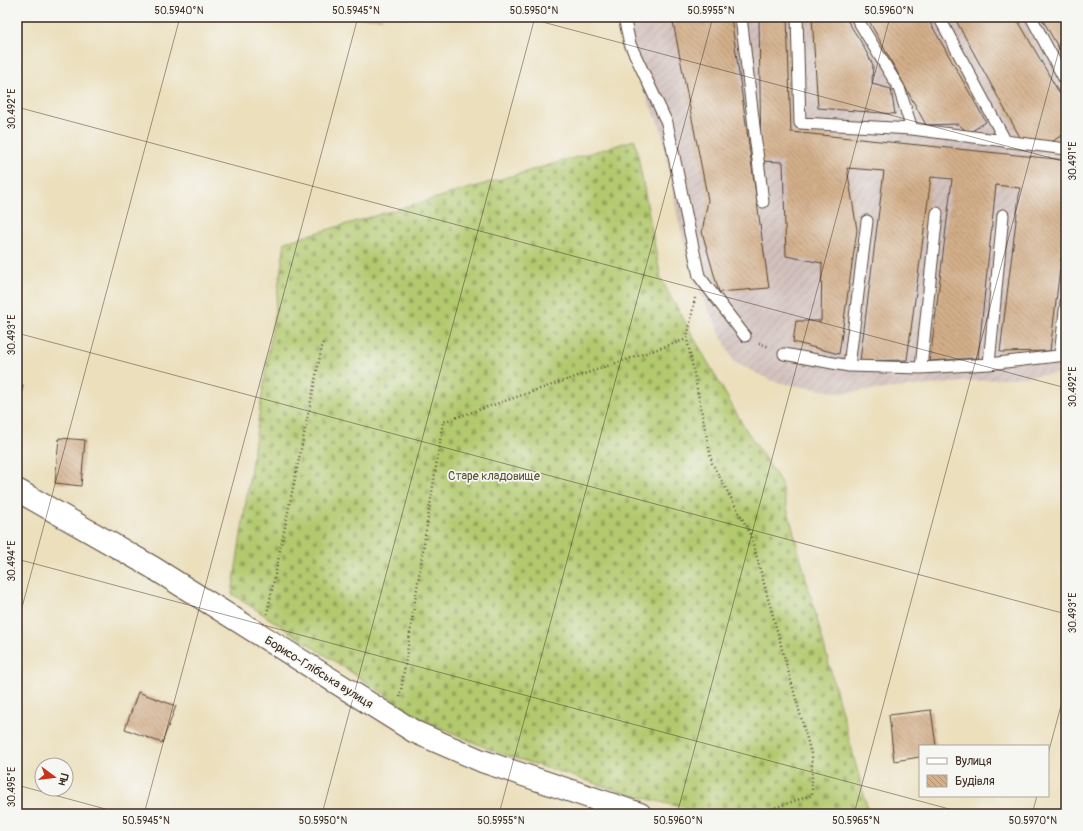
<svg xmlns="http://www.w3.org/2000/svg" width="1083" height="831" viewBox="0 0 1083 831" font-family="Pangolin,sans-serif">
<defs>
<pattern id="industrial-furrows" width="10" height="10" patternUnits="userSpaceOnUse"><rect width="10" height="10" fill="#d1c0bc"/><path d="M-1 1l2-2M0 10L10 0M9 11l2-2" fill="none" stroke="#b4a5a1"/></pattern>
<pattern id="cemetery-stones" width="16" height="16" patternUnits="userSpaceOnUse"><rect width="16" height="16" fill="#b2c96e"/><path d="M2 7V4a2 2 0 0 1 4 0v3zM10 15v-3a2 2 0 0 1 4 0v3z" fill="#92a35a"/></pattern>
<pattern id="building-back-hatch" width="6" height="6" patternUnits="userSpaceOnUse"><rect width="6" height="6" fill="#d3af8a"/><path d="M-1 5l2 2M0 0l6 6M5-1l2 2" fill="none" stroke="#ac8f70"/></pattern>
</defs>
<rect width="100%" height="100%" fill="#f6f6f2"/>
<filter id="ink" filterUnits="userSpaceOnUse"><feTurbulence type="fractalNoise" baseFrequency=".025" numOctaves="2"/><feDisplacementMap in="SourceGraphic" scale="8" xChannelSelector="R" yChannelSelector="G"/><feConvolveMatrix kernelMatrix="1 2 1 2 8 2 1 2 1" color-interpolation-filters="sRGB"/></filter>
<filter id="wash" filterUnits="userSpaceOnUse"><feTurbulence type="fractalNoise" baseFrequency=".012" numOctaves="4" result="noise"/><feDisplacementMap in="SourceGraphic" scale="16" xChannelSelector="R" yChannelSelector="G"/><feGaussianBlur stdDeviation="0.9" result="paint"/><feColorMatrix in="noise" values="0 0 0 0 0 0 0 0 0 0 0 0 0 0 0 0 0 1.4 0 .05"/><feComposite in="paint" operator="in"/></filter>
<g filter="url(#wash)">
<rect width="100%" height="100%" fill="#ebdfbc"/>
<!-- industrial -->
<path fill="url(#industrial-furrows)" d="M615,17H1066V373L840,393L775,382L734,362L692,276L677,214L662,131L630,62Z"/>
<!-- cemetery -->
<path fill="url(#cemetery-stones)" stroke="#767a46" d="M635,140L661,279L743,425L780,481L868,810L846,814H708L629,794L493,751L424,720L232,594L285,242Z"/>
<g id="blocks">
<!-- building -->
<path fill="url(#building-back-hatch)" d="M353,17H383V19L353,18Z
M672,17H731L769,288L719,292L702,232L708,200Z
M759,17H787L791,132L1066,160V219L1050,351L1000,352L1020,188L996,185L978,358L930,361L952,179L931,177L907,360L860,361L884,171L847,168L857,230L839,354L793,342L796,321H821L822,263L786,256L783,162L761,161Z
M812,17H845L861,42L873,65L872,84L891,89L895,114L818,108Z
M867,17H927L986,122L969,133L958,124L926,125Z
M954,17H1016L1066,105V133L1051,142L1021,139Z
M1041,17H1066V61Z
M17,384L23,385L18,409H17Z
M59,438L85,440L81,486L55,483Z
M138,692L176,706L162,743L125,729Z
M931,710L936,746H920V757L894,761L889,715Z"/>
</g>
</g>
<g filter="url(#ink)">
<use href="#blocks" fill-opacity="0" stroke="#554536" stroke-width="1"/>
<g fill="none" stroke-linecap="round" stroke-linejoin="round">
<defs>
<path id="service" d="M624,17L630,44L667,123L699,276L745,336
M741,17L763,202
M797,17L800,123L912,129L1066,149
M856,17L899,88L912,129
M939,17L1006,142
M1031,17L1066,82
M784,354L849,366L921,368L989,364L1066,355
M1060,355L1066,302
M989,364L1003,215
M849,366L867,221
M921,368L937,213"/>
<path id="minor" d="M17,490L152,567L415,732L482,761L640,814"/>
</defs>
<!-- service casing -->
<use href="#service" stroke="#554536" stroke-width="13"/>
<!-- minor casing -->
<use href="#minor" stroke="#554536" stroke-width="24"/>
<!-- path -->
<path stroke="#554536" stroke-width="2.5" stroke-dasharray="1 3" stroke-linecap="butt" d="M695,298L687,339L712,463L750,533L812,757V795L756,814
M759,343L769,347
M267,614L323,342
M400,697L443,422L687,339"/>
<!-- service -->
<use href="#service" stroke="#fff" stroke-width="11"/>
<!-- minor -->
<use href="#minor" stroke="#fff" stroke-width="22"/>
</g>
</g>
<!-- ticks -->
<path fill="none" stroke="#3b2a1e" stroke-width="1" stroke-opacity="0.45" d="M524,17L1066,162M17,107L1066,388M17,333L1066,614M17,559L968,814M17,626L180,17M1048,754L1066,687M17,785L124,814M144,814L358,17M322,814L535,17M499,814L713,17M677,814L890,17M854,814L1066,24M1032,814L1037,796"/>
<g text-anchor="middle" stroke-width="3.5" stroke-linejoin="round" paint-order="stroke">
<!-- park labels -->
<g font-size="12" fill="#595232" stroke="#f6f6f2">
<text x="494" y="480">Старе кладовище</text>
</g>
<!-- street labels -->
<g font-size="12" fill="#3b2a1e" stroke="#f6f6f2">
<text transform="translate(319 672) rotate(32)" y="4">Борисо-Глібська вулиця</text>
</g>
</g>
<!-- margin -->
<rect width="1083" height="831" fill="none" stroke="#f6f6f2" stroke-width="44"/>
<!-- legend -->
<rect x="919" y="745" width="130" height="52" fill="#f6f6f2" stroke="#aba49d"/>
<rect x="927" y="758" width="20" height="6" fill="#ffffff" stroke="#aba49d"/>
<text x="955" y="765" font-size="12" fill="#3b2a1e">Вулиця</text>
<rect x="927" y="775" width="20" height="12" fill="url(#building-back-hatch)" stroke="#aba49d"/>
<text x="955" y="785" font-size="12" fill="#3b2a1e">Будівля</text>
<!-- north arrow -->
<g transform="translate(54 777) rotate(105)"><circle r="19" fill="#f6f6f2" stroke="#aba49d"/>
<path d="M0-3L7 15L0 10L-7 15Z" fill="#c8321e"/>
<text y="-6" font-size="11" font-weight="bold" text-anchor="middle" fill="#3b2a1e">Пн</text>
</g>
<rect x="22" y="22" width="1039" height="787" fill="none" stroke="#3b2a1e" stroke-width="1.5"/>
<g font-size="10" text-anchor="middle" fill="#3b2a1e">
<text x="179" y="14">50.5940°N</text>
<text x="356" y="14">50.5945°N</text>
<text x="534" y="14">50.5950°N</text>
<text x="711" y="14">50.5955°N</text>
<text x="889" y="14">50.5960°N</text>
<text transform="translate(11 109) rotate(-90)" y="4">30.492°E</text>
<text transform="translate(1072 161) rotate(-90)" y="4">30.491°E</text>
<text transform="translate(11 335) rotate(-90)" y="4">30.493°E</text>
<text transform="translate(1072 387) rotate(-90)" y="4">30.492°E</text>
<text transform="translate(11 561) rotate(-90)" y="4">30.494°E</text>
<text transform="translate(1072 613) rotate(-90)" y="4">30.493°E</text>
<text transform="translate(11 787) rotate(-90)" y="4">30.495°E</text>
<text x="146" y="824">50.5945°N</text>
<text x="323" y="824">50.5950°N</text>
<text x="501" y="824">50.5955°N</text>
<text x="678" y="824">50.5960°N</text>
<text x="856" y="824">50.5965°N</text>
<text x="1033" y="824">50.5970°N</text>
</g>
</svg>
